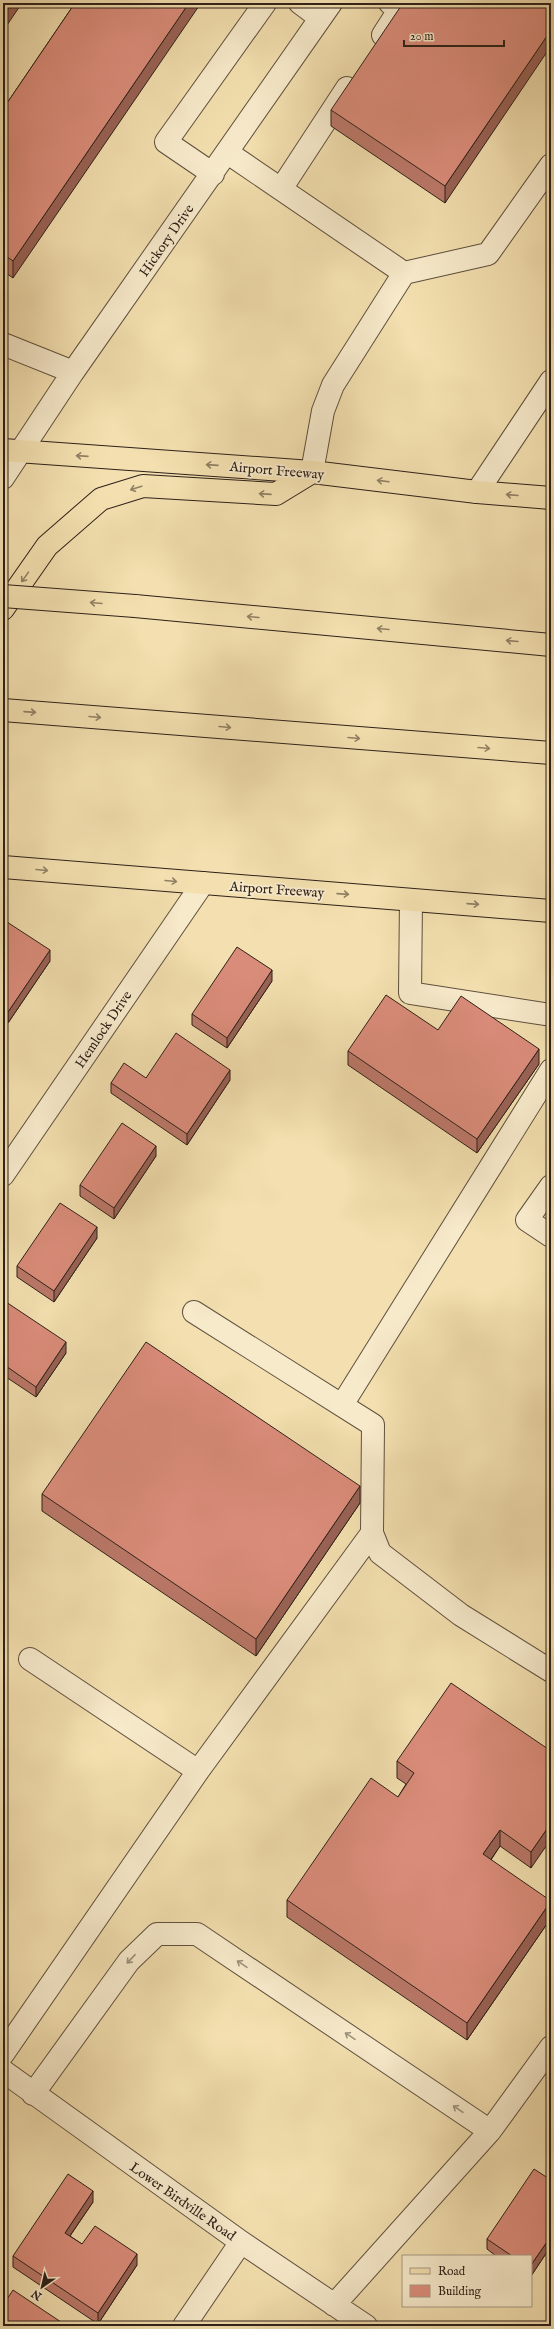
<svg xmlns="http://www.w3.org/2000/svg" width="554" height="2329" viewBox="0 0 554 2329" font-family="'IM FELL English',serif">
<rect width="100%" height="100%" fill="#f3dfaf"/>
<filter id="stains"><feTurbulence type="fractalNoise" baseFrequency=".005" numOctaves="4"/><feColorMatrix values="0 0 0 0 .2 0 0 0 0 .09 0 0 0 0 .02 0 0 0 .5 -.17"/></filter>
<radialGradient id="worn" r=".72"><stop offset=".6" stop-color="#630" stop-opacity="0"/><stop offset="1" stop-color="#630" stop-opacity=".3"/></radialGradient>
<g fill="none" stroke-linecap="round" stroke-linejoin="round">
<defs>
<path id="minor" d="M300,3L320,18
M383,35L399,10L390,3
M228,153L404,273L333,385L323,411L312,472
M213,174L166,142L265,3
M281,189L347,88
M404,273L488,254L551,165
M3,344L73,372
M3,478L73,372L331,3
M477,492L551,381
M411,900L410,993L551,1015
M3,1175L203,883
M551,1186L527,1220L551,1236
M194,1312L373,1425L372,1533L380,1553L461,1615L551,1671
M342,1405L551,1070
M30,1659L198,1771
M3,2054L198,1771L372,1533
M3,2071L241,2242L366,2326
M33,2094L129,1961L157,1934H197L490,2131
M334,2305L490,2131L551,2047
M184,2326L241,2242"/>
<path id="major" d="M3,450L312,472L477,492L551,498
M3,609L47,546L101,499L143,486L276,494L312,472
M3,867L551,911"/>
<path id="highway" d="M135,606L551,645
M3,710L551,753"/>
</defs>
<!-- minor casing -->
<use href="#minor" stroke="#5f503e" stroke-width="24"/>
<!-- major casing -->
<use href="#major" stroke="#2e2119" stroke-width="24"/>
<!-- highway casing -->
<use href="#highway" stroke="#2e2119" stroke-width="24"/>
<!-- minor -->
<use href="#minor" stroke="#f7eacb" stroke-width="22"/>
<!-- major -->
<use href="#major" stroke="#f3dfaf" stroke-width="22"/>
<!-- highway -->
<use href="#highway" stroke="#f3dfaf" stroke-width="22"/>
<defs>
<path id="highway-bridge" d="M3,596L135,606"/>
</defs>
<!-- highway-bridge casing -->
<use href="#highway-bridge" stroke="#2e2119" stroke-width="24" stroke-linecap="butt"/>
<!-- highway-bridge -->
<use href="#highway-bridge" stroke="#f3dfaf" stroke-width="22"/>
</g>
<!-- wall -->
<path fill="#bb7869" stroke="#2e2119" d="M75,3L13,278L3,271V109Z
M551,3L445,203L331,126V110Z
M3,927L50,961L8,1023L3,1019Z
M272,981L227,1048L192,1025V1014Z
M438,1030L539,1064L477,1153L348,1065V1051Z
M146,1078L230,1080L187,1145L111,1093V1083Z
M156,1156L114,1219L80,1196V1185Z
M97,1238L54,1302L17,1277V1266Z
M3,1300L66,1353L36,1397L3,1375Z
M42,1494L360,1503L256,1656L42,1511Z
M551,1751L531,1868L500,1846L491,1860L551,1918L467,2040L287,1917V1900L398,1797L406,1784L397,1778V1761Z
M551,2180V2246L531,2276V2256H496L487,2249V2239Z
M93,2202L70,2236L82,2244L137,2265L98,2324L13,2267V2256Z"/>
<!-- shaded-wall -->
<path fill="#996255" stroke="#2e2119" d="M11,3H22L3,31V14Z
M189,3H201L13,278V261Z
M551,30V46L445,203V186Z
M50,950V961L8,1023V1012Z
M272,970V981L227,1048V1038Z
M539,1049V1064L477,1153V1139Z
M230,1070V1080L187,1145V1134Z
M156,1146V1156L114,1219V1208Z
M97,1227V1238L54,1302V1291Z
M66,1342V1353L36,1397V1387Z
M360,1486V1503L256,1656V1639Z
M551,1823V1839L531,1868V1852Z
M500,1830V1846L483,1871V1854Z
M551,1901V1918L467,2040V2023Z
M93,2191V2202L65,2243V2233Z
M551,2236V2246L531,2276V2265Z
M137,2254V2265L98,2324V2313Z"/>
<!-- building -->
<path fill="#da8c7a" stroke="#2e2119" d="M3,3H11L3,14Z
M75,3H189L13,261L3,254V109Z
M403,3H551V30L445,186L331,110Z
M7,922L50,950L8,1012L3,1009V927Z
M237,947L272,970L227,1038L192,1014Z
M386,995L438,1030L461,996L539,1049L477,1139L348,1051Z
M176,1033L230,1070L187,1134L111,1083L124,1063L146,1078Z
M122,1123L156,1146L114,1208L80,1185Z
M60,1203L97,1227L54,1291L17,1266Z
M3,1300L66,1342L36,1387L3,1364Z
M146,1342L360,1486L256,1639L42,1494Z
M451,1683L551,1751V1823L531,1852L500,1830L483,1854L551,1901L467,2023L287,1900L371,1778L398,1797L414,1773L397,1761Z
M534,2169L551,2180V2236L531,2265V2256H512L487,2239Z
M68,2174L93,2191L65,2233L82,2244L95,2226L137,2254L98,2313L13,2256Z
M13,2290L67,2326H3V2305Z"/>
<!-- one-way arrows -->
<defs><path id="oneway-shaft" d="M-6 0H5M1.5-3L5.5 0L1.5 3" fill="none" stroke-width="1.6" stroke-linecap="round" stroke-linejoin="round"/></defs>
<g stroke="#908064">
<use href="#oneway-shaft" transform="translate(82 456) rotate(-176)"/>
<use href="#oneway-shaft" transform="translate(212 465) rotate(-176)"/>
<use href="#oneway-shaft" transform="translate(383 481) rotate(-173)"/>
<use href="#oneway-shaft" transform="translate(136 488) rotate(162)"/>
<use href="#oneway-shaft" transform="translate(265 494) rotate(-176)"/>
<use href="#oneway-shaft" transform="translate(512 495) rotate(-175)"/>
<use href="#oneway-shaft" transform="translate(25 577) rotate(125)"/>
<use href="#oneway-shaft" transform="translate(96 603) rotate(-175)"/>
<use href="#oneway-shaft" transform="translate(253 617) rotate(-175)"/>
<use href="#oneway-shaft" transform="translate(383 629) rotate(-175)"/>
<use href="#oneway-shaft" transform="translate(512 641) rotate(-175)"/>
<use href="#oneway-shaft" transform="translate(30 712) rotate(4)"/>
<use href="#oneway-shaft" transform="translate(95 717) rotate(5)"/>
<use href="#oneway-shaft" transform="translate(225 727) rotate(5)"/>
<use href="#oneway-shaft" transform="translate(354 738) rotate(5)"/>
<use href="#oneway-shaft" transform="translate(484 748) rotate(5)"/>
<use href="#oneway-shaft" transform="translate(42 870) rotate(5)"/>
<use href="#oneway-shaft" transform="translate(171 881) rotate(5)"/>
<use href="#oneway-shaft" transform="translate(343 894) rotate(4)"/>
<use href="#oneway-shaft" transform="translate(473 904) rotate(4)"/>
</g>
<g stroke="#9d907b">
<use href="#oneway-shaft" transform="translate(131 1959) rotate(133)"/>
<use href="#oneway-shaft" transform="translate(242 1964) rotate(-146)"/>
<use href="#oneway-shaft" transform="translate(350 2036) rotate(-146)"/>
<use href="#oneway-shaft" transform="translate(458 2109) rotate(-146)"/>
</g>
<g text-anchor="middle" stroke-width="3.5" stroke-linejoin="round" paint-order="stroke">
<!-- street labels -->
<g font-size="14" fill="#2e2119" stroke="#f7eacb">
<text transform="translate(166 240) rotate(-55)" y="5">Hickory Drive</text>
<text transform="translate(277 470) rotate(5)" y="5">Airport Freeway</text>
<text transform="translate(277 889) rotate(4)" y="5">Airport Freeway</text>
<text transform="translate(103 1029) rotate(-56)" y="5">Hemlock Drive</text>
<text transform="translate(183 2201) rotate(35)" y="5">Lower Birdville Road</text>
</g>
</g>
<!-- margin -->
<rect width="554" height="2329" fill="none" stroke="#f3dfaf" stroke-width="16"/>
<rect x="4" y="4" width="546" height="2321" fill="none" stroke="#2e2119" stroke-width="2"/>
<rect x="8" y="8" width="538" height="2313" fill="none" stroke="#2e2119"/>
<!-- legend -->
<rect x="402" y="2255" width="130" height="52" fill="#f7eacb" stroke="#a79a84"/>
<rect x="410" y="2268" width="20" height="6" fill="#f3dfaf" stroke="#a79a84"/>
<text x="438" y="2275" font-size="12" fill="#2e2119">Road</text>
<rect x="410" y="2285" width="20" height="12" fill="#da8c7a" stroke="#a79a84"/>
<text x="438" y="2295" font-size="12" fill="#2e2119">Building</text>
<!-- north arrow -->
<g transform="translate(42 2287) rotate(214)" stroke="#f7eacb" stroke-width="3" paint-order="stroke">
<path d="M0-3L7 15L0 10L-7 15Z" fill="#2e2119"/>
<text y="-6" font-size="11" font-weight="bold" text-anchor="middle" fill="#2e2119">N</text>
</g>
<!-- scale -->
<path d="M404 40v6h100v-6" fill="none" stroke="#2e2119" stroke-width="2"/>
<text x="410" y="40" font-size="12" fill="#2e2119" stroke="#f7eacb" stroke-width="3" paint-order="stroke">20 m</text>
<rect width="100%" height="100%" filter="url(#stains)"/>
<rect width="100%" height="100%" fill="url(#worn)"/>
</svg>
